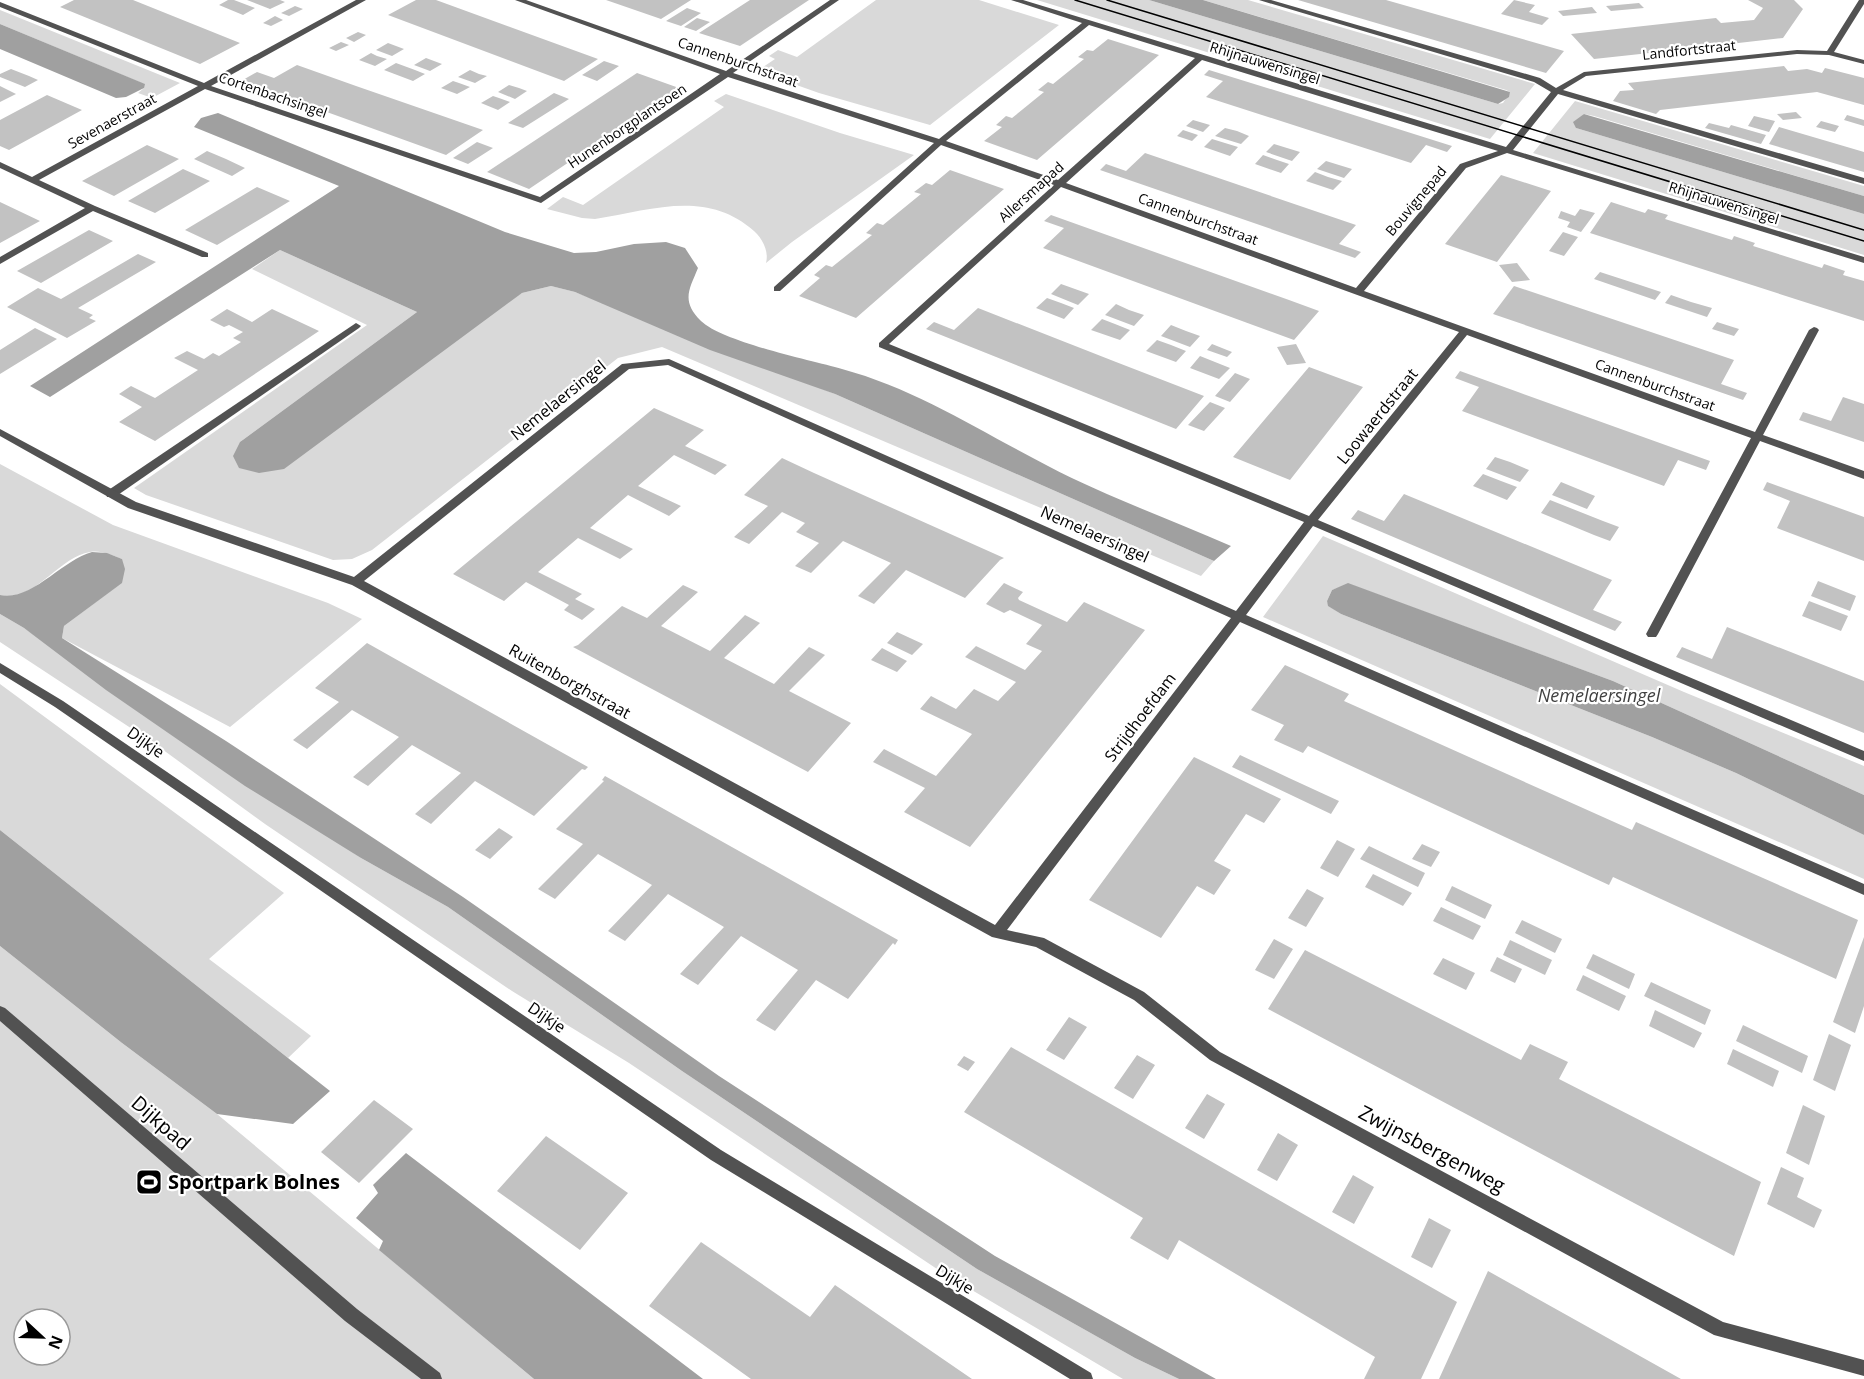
<svg xmlns="http://www.w3.org/2000/svg" width="1864" height="1379" viewBox="0 0 1864 1379" font-family="'Open Sans',sans-serif">
<rect width="100%" height="100%" fill="#fff"/>
<!-- green -->
<path fill="#d9d9d9" fill-rule="evenodd" d="M876,0H979L1059,25L930,125L819,93L757,71L775,59L769,56L778,50L797,57Z
M1037,0H1149L1498,104L1503,103L1510,92L1506,90L1203,0H1248L1535,84L1490,139Z
M0,10L180,83L152,98L138,93L144,88V84L0,24Z
M726,94L840,133L914,155L792,242L766,263C769,252 763,239 754,231C707,189 651,210 595,219L582,218L547,209L563,197L583,205L724,107L714,101Z
M1575,101L1864,186V196L1594,116L1584,114L1576,128L1864,214V255L1533,153Z
M280,250L417,312L240,442L522,293L551,286L575,292L835,394L1214,561L1201,576L662,347L618,358L372,550L352,559L333,560L146,495L134,488L367,325L252,269Z
M0,464L113,525L328,603L362,619L230,727L62,638L64,626L121,583L122,559C111,555 101,550 90,552C58,557 35,603 0,595Z
M1323,536L1684,692L1864,766V795L1613,681L1349,584L1332,590L1327,601L1329,606L1341,614L1652,737L1736,773L1864,835V879L1263,617Z
M0,614L24,628L361,858L448,907L682,1071L977,1269L1135,1358L1179,1379H1123L943,1273L629,1063L512,991L265,824L155,744L0,642Z
M0,684L284,893L209,959L311,1036L288,1058L0,830Z
M0,946L122,1043L217,1114L534,1379H0ZM24,1319H60V1355H24Z"/>
<!-- water -->
<path fill="#a0a0a0" d="M1149,0H1203L1510,92L1509,97L1498,104Z
M0,24L145,84L144,88L126,97L116,98L0,49Z
M218,113L505,232L574,253L596,252L634,244L666,242L685,248L698,268C689,290 681,301 701,321C723,342 810,360 842,369C916,389 980,431 1048,466C1105,496 1172,520 1231,546L1214,561L835,394L710,350L575,292L551,286L522,293L284,469L259,473L239,468L233,456L240,442L417,312L280,250L50,397L30,386L339,186L194,127L201,118Z
M1584,114L1864,196V214L1576,128L1573,122Z
M92,552L107,553L122,559L125,569L122,583L64,626L62,638L226,741L463,897L719,1076L995,1256L1216,1379H1179L1135,1358L977,1269L682,1071L448,907L361,858L245,786L106,690L24,628L0,614V595C31,602 62,560 92,552Z
M1348,583L1613,681L1864,795V835L1736,773L1652,737L1341,614L1328,606L1327,601L1332,590Z
M0,830L288,1058L330,1091L293,1124L217,1114L122,1043L0,946Z
M406,1153L703,1379H534L379,1250L383,1241L356,1218L378,1193L373,1185Z"/>
<!-- building -->
<path fill="#c2c2c2" d="M74,0H133L240,43L200,64L60,7Z
M228,0H234L255,8L243,15L219,5Z
M247,0H280L285,2L270,9Z
M416,0H436L598,59L564,81L388,15Z
M606,0H691L661,19Z
M750,0H809L740,46L699,33Z
M1298,0H1386L1564,51L1546,73Z
M1514,0L1535,5L1529,12L1549,18L1542,25L1501,14Z
M1748,0H1794L1803,9L1783,38L1668,51L1594,59L1571,34L1716,18L1721,23L1754,20L1763,8Z
M1639,3L1644,8L1611,11L1606,6Z
M295,6L303,9L289,16L281,13Z
M1592,7L1597,13L1563,16L1558,11Z
M687,8L701,13L681,26L666,21Z
M275,16L283,20L271,26L263,23Z
M697,18L710,22L696,31L684,27Z
M358,32L366,35L354,42L346,38Z
M1108,39L1159,55L1037,160L984,141L1002,127L996,125L1006,116L1012,118L1044,92L1038,90L1048,82L1053,84L1084,59L1078,57L1087,50L1093,51Z
M341,42L349,45L336,51L329,48Z
M388,43L404,49L392,56L376,50Z
M371,53L377,56L387,59L375,66L359,60Z
M426,58L442,64L430,71L414,65Z
M604,61L619,66L597,81L582,75Z
M396,63L415,70L425,74L413,81L384,70Z
M297,65L356,86L483,130L446,155L241,81L257,72L274,78Z
M1784,66L1788,71L1807,69L1822,73L1825,68L1864,78V105L1817,92L1660,110L1656,114L1613,101L1620,91L1634,90L1628,83Z
M11,69L29,76L38,80L25,87L0,77V74Z
M470,70L479,74L487,76L475,83L458,77Z
M1209,70L1303,99L1452,146L1447,152L1426,145L1411,163L1206,97L1223,81L1204,75Z
M637,73L679,88L529,189L487,172Z
M453,81L459,83L470,87L457,94L441,88Z
M509,85L519,88L527,91L515,99L498,92Z
M0,86L16,94L0,102Z
M554,93L569,99L523,128L508,123Z
M47,95L82,110L9,150L0,146V120Z
M493,96L499,98L510,102L498,110L481,103Z
M1796,112L1802,118L1783,120L1777,114Z
M1847,115L1864,120V126L1844,120Z
M1754,116L1775,121L1769,132L1748,126Z
M1193,120L1210,125L1203,132L1186,126Z
M1821,121L1839,126L1835,132L1816,127Z
M1709,123L1729,128L1731,125L1766,135L1761,144L1705,128Z
M1779,127L1864,152V172L1769,144Z
M1225,128L1237,131L1249,136L1241,144L1215,136Z
M1183,130L1198,135L1192,141L1177,136Z
M1212,139L1238,147L1230,156L1204,147Z
M477,142L493,148L468,164L453,158Z
M1274,144L1300,152L1292,161L1266,152Z
M147,145L179,159L114,196L82,181Z
M207,151L226,159L245,168L232,176L194,159Z
M1145,153L1356,225L1339,244L1361,252L1355,258L1100,170L1106,164L1126,171Z
M1263,155L1277,160L1289,164L1281,173L1255,164Z
M1326,161L1352,169L1344,178L1317,169Z
M183,169L210,181L155,213L128,201Z
M950,170L1004,189L856,318L799,296L820,278L814,275L826,265L832,267L872,235L866,233L877,223L883,225L921,194L914,192L926,183L932,185Z
M1315,172L1328,177L1342,181L1333,190L1306,181Z
M1501,175L1551,191L1497,262L1445,244Z
M257,187L290,201L217,245L185,230Z
M0,202L40,221L0,243Z
M1611,202L1645,213L1648,209L1668,215L1665,219L1732,240L1734,236L1755,243L1753,246L1822,268L1824,264L1845,271L1843,275L1864,281V321L1590,233Z
M1580,209L1595,213L1581,232L1567,227L1570,222L1558,218L1561,211L1575,216Z
M1051,215L1289,300L1319,311L1294,340L1043,248L1064,228L1044,221Z
M89,230L113,241L41,283L17,271Z
M1563,232L1578,237L1564,256L1549,251Z
M138,254L156,262L78,308L93,315L89,318L96,321L67,338L7,307L38,288L61,299Z
M1517,263L1523,271L1530,280L1512,282L1499,265Z
M1600,272L1640,285L1661,292L1655,300L1594,279Z
M1061,284L1089,294L1078,305L1051,294Z
M1514,286L1734,360L1721,384L1747,393L1743,400L1493,314Z
M1671,295L1691,302L1712,308L1707,317L1665,303Z
M1047,298L1061,303L1074,308L1064,319L1036,308Z
M1116,304L1129,310L1144,315L1134,326L1105,315Z
M978,308L1116,362L1204,396L1176,429L926,329L934,322L954,330Z
M227,309L252,322L272,309L319,331L155,441L119,422L142,407L119,394L131,386L155,398L198,370L174,358L187,351L204,359L213,353L219,356L241,342L233,338L243,332L229,325L224,327L210,320Z
M1102,319L1115,324L1130,330L1120,340L1091,330Z
M1717,322L1739,329L1734,336L1712,329Z
M1171,325L1186,331L1200,336L1190,347L1161,336Z
M35,328L57,339L0,374V350Z
M1157,340L1171,345L1186,351L1176,362L1146,351Z
M1212,344L1232,352L1227,357L1207,350Z
M1296,344L1306,363L1287,365L1277,347Z
M1200,356L1230,368L1219,379L1190,368Z
M1309,367L1363,387L1290,480L1233,457Z
M1460,371L1518,392L1710,461L1706,470L1678,460L1664,486L1462,411L1479,387L1455,378Z
M1235,373L1250,379L1230,402L1215,396Z
M1843,397L1864,404V442L1799,420L1803,412L1831,421Z
M1210,402L1225,408L1204,431L1188,425Z
M654,408L704,430L685,446L727,465L715,475L674,455L638,486L681,506L669,516L628,495L590,528L633,549L620,559L578,538L538,572L582,594L575,599L595,609L582,620L564,610L569,605L526,582L504,601L453,574Z
M1495,457L1510,462L1529,470L1520,482L1486,469Z
M782,458L814,473L1004,558L1000,560L965,598L906,570L874,604L858,596L891,563L843,541L811,573L795,566L819,543L796,532L805,523L782,512L749,544L734,537L768,506L744,495Z
M1483,474L1501,481L1517,487L1507,500L1473,486Z
M1561,482L1595,496L1587,509L1552,495Z
M1767,482L1864,517V561L1777,528L1790,501L1763,490Z
M1404,494L1612,580L1593,610L1622,622L1615,631L1351,519L1358,510L1384,521Z
M1550,500L1603,521L1619,527L1610,541L1594,535L1541,513Z
M1818,581L1856,596L1850,611L1811,596Z
M1004,583L1023,592L1018,598L1019,600L1067,622L1084,602L1145,630L970,847L904,812L925,788L873,762L884,749L936,776L972,734L920,709L931,696L956,709L974,689L998,701L1016,682L965,657L976,646L1025,670L1042,651L1026,644L1042,625L1010,610L1004,613L986,604Z
M683,585L698,592L661,626L710,651L745,615L760,623L724,658L774,684L809,647L825,655L789,691L851,723L808,772L573,647L578,645L622,606L647,618Z
M1809,601L1848,616L1841,631L1802,616Z
M1727,627L1864,681V733L1676,657L1682,647L1712,659Z
M897,632L923,644L912,655L887,643Z
M367,643L399,661L588,767L585,770L582,769L534,816L475,781L431,824L415,814L461,773L412,745L368,786L353,777L399,737L352,710L307,749L293,740L339,702L315,688Z
M882,648L907,661L897,672L871,660Z
M1285,665L1349,694L1344,701L1565,800L1632,830L1636,822L1858,920L1836,979L1613,877L1609,885L1308,746L1303,753L1274,740L1284,725L1251,710Z
M1240,755L1289,778L1339,801L1331,814L1232,767Z
M1194,757L1281,799L1264,823L1246,814L1214,861L1231,870L1214,895L1197,886L1161,938L1089,900Z
M605,776L782,875L898,940L895,945L893,943L848,999L816,980L775,1031L756,1020L798,970L741,936L698,985L680,974L724,927L668,894L625,941L608,931L652,885L598,854L555,899L538,889L583,844L556,829L604,781L602,780Z
M499,828L513,837L490,859L475,850Z
M1337,840L1355,849L1338,877L1320,868Z
M1422,844L1440,852L1431,867L1412,859Z
M1369,846L1425,873L1418,887L1360,859Z
M1373,874L1412,893L1403,906L1365,887Z
M1452,886L1492,905L1485,919L1445,900Z
M1307,889L1324,898L1306,927L1288,918Z
M1441,907L1481,926L1473,940L1433,921Z
M1522,920L1562,939L1555,953L1515,933Z
M1864,937V1006L1855,1033L1833,1022Z
M1274,939L1293,949L1274,979L1255,970Z
M1510,940L1552,960L1545,975L1503,955Z
M1305,950L1521,1060L1530,1044L1568,1062L1559,1079L1761,1182L1734,1256L1268,1009Z
M1593,954L1635,974L1629,989L1586,968Z
M1497,957L1522,969L1515,983L1490,971Z
M1443,958L1475,973L1466,990L1433,974Z
M1583,975L1626,996L1619,1011L1576,990Z
M1651,982L1711,1010L1705,1025L1644,996Z
M1655,1010L1702,1033L1694,1048L1649,1026Z
M1069,1017L1087,1027L1064,1060L1046,1050Z
M1743,1025L1808,1056L1802,1073L1736,1041Z
M1829,1034L1851,1045L1835,1091L1813,1080Z
M1011,1047L1457,1302L1421,1379H1364L1375,1357L1179,1240L1168,1260L1130,1238L1143,1218L964,1112Z
M1733,1049L1779,1071L1773,1087L1727,1064Z
M1137,1055L1155,1065L1133,1099L1114,1088Z
M964,1056L975,1062L968,1071L957,1065Z
M1207,1094L1225,1104L1204,1139L1185,1128Z
M374,1100L413,1129L359,1183L321,1152Z
M1803,1105L1825,1116L1809,1165L1786,1153Z
M1278,1133L1298,1145L1277,1181L1257,1170Z
M546,1136L628,1193L580,1250L497,1191Z
M1781,1167L1804,1178L1797,1197L1822,1210L1814,1228L1767,1204Z
M1353,1175L1374,1187L1354,1224L1332,1212Z
M1429,1218L1451,1230L1432,1268L1411,1257Z
M701,1242L810,1317L835,1285L972,1379H751L649,1306Z
M1488,1271L1597,1332L1681,1379H1439Z"/>
<g fill="none" stroke-linecap="round" stroke-linejoin="round">
<!-- lane -->
<path fill="#525252" fill-rule="evenodd" d="M356,323L361,326L359,328L115,497H107L106,494L107,491Z"/>
<!-- street -->
<path fill="#525252" fill-rule="evenodd" d="M356,0H366L211,86L540,197L720,74L515,0H526L726,71L830,0H839L733,73L939,139L1082,23L1011,0H1023L1506,147L1551,92L1534,82L1259,0H1271L1540,78L1556,88L1584,72L1797,50L1827,51L1859,0H1864V4L1834,52L1864,60V64L1829,55L1797,54L1586,76L1563,90L1864,178V184L1558,94L1513,150L1864,257V263L1507,153L1466,168L1364,291L1755,432L1809,330L1814,327L1817,328L1819,330L1763,435L1864,471V479L1760,441L1658,634L1656,637H1648L1646,634L1751,438L1467,335L1318,520L1864,751V761L1313,526L1246,615L1864,884V895L1240,622L1007,930L1044,938L1144,992L1220,1052L1723,1322L1864,1360V1376L1714,1335L1210,1060L1134,1000L1036,947L992,937L352,585L128,508L0,436V429L136,502L354,577L622,364L669,359L1236,611L1304,522L879,347V343L1054,185L941,145L780,291H774V287L934,143L728,77L541,203L205,89L39,180L95,206L208,253V257H202L93,211L0,264V257L85,208L0,168V162L32,177L198,86L0,7V2L204,83ZM1089,25L1195,58L1058,180L946,141ZM1202,60L1498,151L1460,164L1356,288L1066,183ZM1061,187L1459,332L1309,516L889,344ZM668,365L1231,618L995,925L364,581L629,369Z
M0,663L63,701L721,1150L1091,1373L1093,1379H1070L711,1160L55,707L0,673Z
M0,1006L5,1008L357,1309L440,1373L442,1379H421L345,1321L0,1021Z"/>
<!-- tram -->
<path stroke="#000" stroke-width="1.5" d="M1075,0L1864,241
M1107,0L1864,230"/>
</g>
<!-- icons -->
<defs>
<symbol id="stadium-square" viewBox="-11 -11 22 22"><rect x="-9" y="-9" width="18" height="18" rx="4" fill="#000" stroke="#fff"/><path d="M0-5a6.5 5 0 1 0 0 10a6.5 5 0 1 0 0-10ZM-3.5-1.8h7v3.6h-7Z" fill="#fff"/></symbol>
</defs>
<g fill-rule="evenodd">
<use href="#stadium-square" x="134" y="1167" width="30" height="30"/>
</g>
<g text-anchor="middle" stroke-width="4.5" stroke-linejoin="round" paint-order="stroke">
<!-- far-street labels -->
<g font-size="14" fill="#000" stroke="#fff">
<text transform="translate(1689 50) rotate(-6)" y="5">Landfortstraat</text>
<text transform="translate(738 62) rotate(19)" y="5">Cannenburchstraat</text>
<text transform="translate(1265 63) rotate(17)" y="5">Rhijnauwensingel</text>
<text transform="translate(273 95) rotate(19)" y="5">Cortenbachsingel</text>
<text transform="translate(112 121) rotate(-29)" y="5">Sevenaerstraat</text>
<text transform="translate(627 126) rotate(-34)" y="5">Hunenborgplantsoen</text>
<text transform="translate(1031 192) rotate(-42)" y="5">Allersmapad</text>
<text transform="translate(1416 201) rotate(-50)" y="5">Bouvignepad</text>
<text transform="translate(1724 203) rotate(17)" y="5">Rhijnauwensingel</text>
<text transform="translate(1198 219) rotate(20)" y="5">Cannenburchstraat</text>
<text transform="translate(1655 385) rotate(20)" y="5">Cannenburchstraat</text>
</g>
<!-- street labels -->
<g font-size="16" fill="#000" stroke="#fff">
<text transform="translate(558 400) rotate(-39)" y="6">Nemelaersingel</text>
<text transform="translate(1377 416) rotate(-51)" y="6">Loowaerdstraat</text>
<text transform="translate(1095 534) rotate(24)" y="6">Nemelaersingel</text>
<text transform="translate(570 681) rotate(29)" y="6">Ruitenborghstraat</text>
<text transform="translate(1140 717) rotate(-53)" y="6">Strijdhoefdam</text>
<text transform="translate(146 742) rotate(35)" y="6">Dijkje</text>
<text transform="translate(547 1017) rotate(34)" y="6">Dijkje</text>
<text transform="translate(955 1279) rotate(31)" y="6">Dijkje</text>
</g>
<!-- water labels -->
<g font-size="18" font-style="italic" fill="#414141" stroke="#fff">
<text x="1599" y="702">Nemelaersingel</text>
</g>
<!-- near-street labels -->
<g font-size="20" fill="#000" stroke="#fff">
<text transform="translate(161 1123) rotate(41)" y="7">Dijkpad</text>
<text transform="translate(1432 1149) rotate(28)" y="7">Zwijnsbergenweg</text>
</g>
<!-- near-poi labels -->
<g font-size="20" font-weight="bold" fill="#000" stroke="#fff" text-anchor="start">
<text x="168" y="1189">Sportpark Bolnes</text>
</g>
</g>
<!-- north arrow -->
<g transform="translate(42 1337) rotate(112)"><circle r="28" fill="#ffffff" stroke="#999999" stroke-width="1.5"/>
<path d="M0-4.5L10 22L0 15L-10 22Z" fill="#000000"/>
<text y="-9" font-size="16" font-weight="bold" text-anchor="middle" fill="#000000">N</text>
</g>
</svg>
